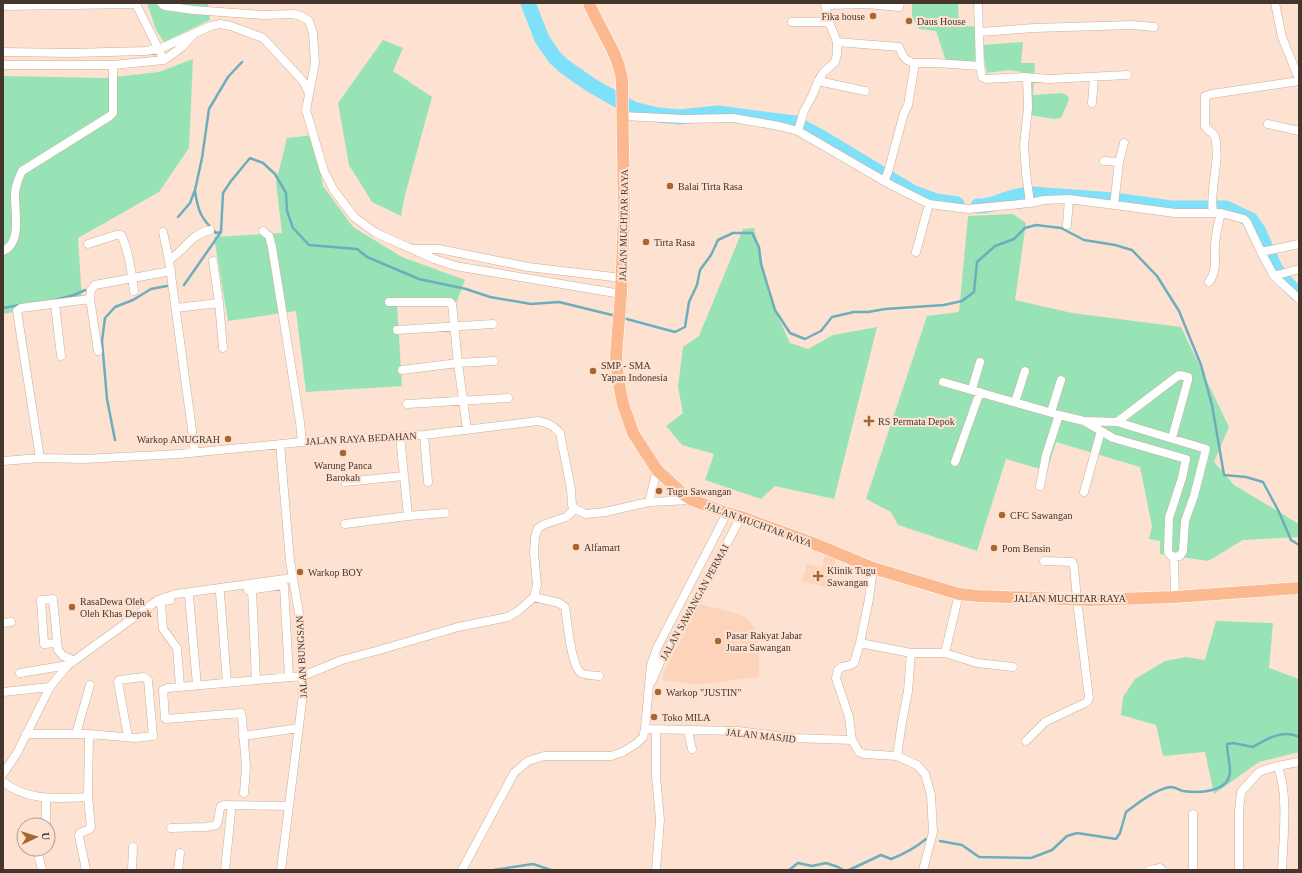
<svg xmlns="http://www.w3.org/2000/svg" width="1302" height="873" viewBox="0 0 1302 873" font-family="'Times New Roman',serif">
<rect width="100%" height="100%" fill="#fee2d1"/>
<!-- built -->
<path fill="#fdd4b9" d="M825,555L836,558L829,588L802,581L807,564L822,568Z
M700,604L738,614L749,620L755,629L759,653V677L696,685L662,680L666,667Z"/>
<!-- green -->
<path fill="#98e3b5" d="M147,3H208L210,20L164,42L156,30Z
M912,3H958L959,25L976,27L975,64H947L936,31L919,29L912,16Z
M383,40L403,48L393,71L432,97L405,195L401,216L372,202L349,165L338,103Z
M1023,42L1021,63H1035L1033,95L1062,93L1068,96L1069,100L1061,118L1053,119L1030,115L1026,84L1022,72L1009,70L987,73L982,45Z
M193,59L189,148L159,192L78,238L82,299L3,314V76L105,78L159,72Z
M314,135L323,186L353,227L402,257L465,280L456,303L397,305L402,386L306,392L296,311L228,321L214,237L282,233L276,182L287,138Z
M1013,214L1026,223L1015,300L1072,313L1181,327L1229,427L1214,462L1234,485L1299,524V537L1243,540L1208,561L1160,554V541L1149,539L1152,526L1140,467L1056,442L1047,471L1006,459L977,551L898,525L891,512L866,499L927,316L959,312L968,216Z
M754,228L772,303L790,343L808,349L833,335L877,327L834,499L775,486L761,499L705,480L714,454L682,445L666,426L683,413L678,387L683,347L699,336L743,229Z
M1216,621L1273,623L1269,668L1299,679V752L1259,762L1214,794L1205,752L1163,756L1156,725L1121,715L1123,697L1135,679L1165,661L1186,657L1205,660Z"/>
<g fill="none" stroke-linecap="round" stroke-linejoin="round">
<!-- stream -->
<path stroke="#6dadbc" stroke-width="2.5" d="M195,191C198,212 201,218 216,233L221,232
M178,217L190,203L195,190L202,158L209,109L228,77L242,62
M184,285L221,232L223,193L231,181L250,158L263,163L275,174L286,193L287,211L293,228L309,245L357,249L367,257L419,279L466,289L490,297L531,304L559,302L616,316
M55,300L74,295L85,290
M3,308L20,305
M623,318L675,332L685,327L689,302L697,285L700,270L711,255L718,240L733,233H752L759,247L761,264L775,310L790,333L805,339L821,331L832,317L854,312H868L885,309L944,305L962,301L974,292L977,262L995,246L1014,239L1025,228L1036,225L1061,228L1084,240L1115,245L1132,250L1157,276L1179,311L1201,365L1212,405L1224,475L1246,477L1263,482L1279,512L1291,540L1299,545
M115,440L107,399L102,341L105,318L115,307L133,300L151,289L167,286
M940,841L962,845L979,857L1031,858L1052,850L1067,836L1077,833L1116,839L1120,833L1126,812C1137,804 1157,788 1171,787C1175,787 1179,790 1183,791C1198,793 1230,793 1230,771C1230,762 1227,753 1227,744L1233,743L1253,747C1267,739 1283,729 1299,737
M494,870L533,864L551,870
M789,870L798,863L812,866L826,863L838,867L843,870
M849,870L881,855L891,859C904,854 915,848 926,839"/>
<!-- river -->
<path stroke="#7ee0f9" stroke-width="15" d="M528,3L542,39L555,58L565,67L591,85L633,109L658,115L679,117L718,113L795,123L819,136L912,192L936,201L957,204
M978,206C989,207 997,202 1007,199C1016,196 1024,194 1033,194L1114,200L1171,208H1226L1251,220L1258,230L1275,268L1283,279L1297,294"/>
<defs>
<path id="minor" d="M161,3L165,6L193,10L263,15L293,14L301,16L309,21L313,33L315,63L306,110L324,171L333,189L354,217L376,233L434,259L455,266L621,294
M978,3L980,66L982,77L987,79L1024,77L1049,79L1127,75
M1275,3L1282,37L1299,79
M825,5L867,4L899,7L900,3
M3,6L136,4L164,60
M792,22H829
M980,32L1034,28L1132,25L1154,27
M837,42L899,47L903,56L907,60L913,63H936L980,66
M3,52L71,53L145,51L159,49L211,26L220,24L231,26L263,38L303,81L309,93
M3,65H113L164,60L182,47L193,35
M1027,77L1028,108L1024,145L1026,173L1030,203
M818,81L865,91
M1092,103L1094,78
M622,116L684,119L733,118L779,126L798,131L891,185L929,204L968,209L1030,203L1044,200L1069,199L1175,213H1221L1244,219L1247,222L1261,252L1274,276L1299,299
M1268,124L1299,131
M798,131L804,111L813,94L818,81L823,73L835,62L837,54V42L829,22L825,3
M1104,161L1119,162
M884,181L888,172L904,113L908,105L915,63
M1114,205L1119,162L1124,143
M1213,212C1209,187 1221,162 1215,137C1213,131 1207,131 1205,126V96L1212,94L1299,81
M1067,225L1069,199
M263,231L269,236L272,247L300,422L302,442
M163,232L169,260L195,452
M88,244L116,235H121C129,250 132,274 134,291
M413,249H439L528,267L622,278
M3,251C23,243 14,210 15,193C16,184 18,179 22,171L110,116L113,113V65
M916,252L929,204
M1261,252L1299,244
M169,260C186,249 190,235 210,230
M213,261L219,303L223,348
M1274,276L1299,269
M1209,282C1218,270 1214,258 1215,244C1216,233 1218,223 1221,213
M389,302H450L452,304L458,363L467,430
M55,304L61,356
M176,308L219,303
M397,330L493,324
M98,351L90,299L91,290L95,285L171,271
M402,370L458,363L494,361
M943,382L1059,415L1046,455L1040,486
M972,389L980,362
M1015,402L1025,371
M407,404L508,398
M1051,412L1061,380
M1059,415L1084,421
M1084,421L1117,422L1206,449L1194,496L1185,521L1183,551L1180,556L1172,557L1168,552L1169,518L1182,478L1186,459L1113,438Z
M1117,422L1179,375L1188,377V380L1172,438
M424,435L428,482
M280,444L290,561L300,619L303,694L281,870
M40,458L17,311L21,308L90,299
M3,461L40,458L84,459L179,454L302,442L424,435L538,421C548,423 553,425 560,433L571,489L572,505L575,509L586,514L605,512L649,502L691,500
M955,462L980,392
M345,482L403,476
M1084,492L1101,431
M649,502L657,470
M408,516L445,513
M345,524L408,516L400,436
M1174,557L1175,597
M873,568L869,599L860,643L854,663L851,665L842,667L838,670L836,678L849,717L852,740L859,752L864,754L897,756L917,765L925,774L931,795L933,832L923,870
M252,589L256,680
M248,590L283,585L284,586L289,677
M220,593L227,683
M189,596L197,685
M534,597L559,603L565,607C567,620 571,664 580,672C585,676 593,675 599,676
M170,600L164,601L161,604L163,629L177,648L180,686
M3,623L11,622
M57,643L44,644L41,600L53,599L58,650L63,656L73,660
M860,643L911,653H945L977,663L1013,667
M945,653L959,594
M20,673L68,665
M652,681L661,660L689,614L741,517
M3,692L50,687
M241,713L166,719L165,718L163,690L168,688L303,676L342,660L376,651L458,627L508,617L518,611L534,597L537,585L534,553L535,537L538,528L545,524L566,517L575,509
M242,718L246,767L244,793
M645,729L738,731L792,738L852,740
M688,731L692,749
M26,734H89L135,738L153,736L148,680L144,677L119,680L118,682L128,737
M76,734L90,685
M243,736L299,728
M1026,741L1045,722L1087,702L1089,698L1077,600L1074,566L1072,562L1044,561
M897,756L902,722L908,691L911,653
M1277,766L1299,762
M3,774L17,753L50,687L68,665L158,600L176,594L292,578
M3,782C30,802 57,798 88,797L89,734
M1193,814V870
M46,823V798
M171,828L206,827L216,825C220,820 218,812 221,806L224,805L289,806
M37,849L42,870
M86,870L79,836L80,833L90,829L91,827L88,797
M132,870L133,847
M178,870L180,853
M225,870L231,812
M462,870L514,773L528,761L544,756H611L623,752L637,743L643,737L645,729L650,674L651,665L657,648L727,513
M656,870L660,820L656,776V730
M1150,870L1160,868L1162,870
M1239,870V811L1241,792L1258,773L1261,771L1277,766C1289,789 1283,843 1282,870"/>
<path id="highway" d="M589,3C599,29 619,53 622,81L624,215L621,294L616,356L618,379L623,404L633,433L657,470L683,494L692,500L727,513L741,517L820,546L873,568L959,594L979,596L1090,600L1175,597L1299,588"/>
</defs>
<!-- minor casing -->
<use href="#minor" stroke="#cdad97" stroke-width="9"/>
<!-- highway casing -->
<use href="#highway" stroke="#fff" stroke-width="13"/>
<!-- minor -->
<use href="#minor" stroke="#fff" stroke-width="8"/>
<!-- highway -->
<use href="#highway" stroke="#fcb98f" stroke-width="12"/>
</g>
<!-- markers -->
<g fill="#a86731" stroke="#fee2d1" stroke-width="1.5">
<circle cx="873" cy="16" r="4"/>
<circle cx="909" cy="21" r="4"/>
<circle cx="670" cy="186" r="4"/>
<circle cx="646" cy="242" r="4"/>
<circle cx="593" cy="371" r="4"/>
<path d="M867 415h4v4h4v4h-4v4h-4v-4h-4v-4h4z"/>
<circle cx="228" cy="439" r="4"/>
<circle cx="343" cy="453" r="4"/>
<circle cx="659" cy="491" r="4"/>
<circle cx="1002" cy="515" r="4"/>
<circle cx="576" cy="547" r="4"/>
<circle cx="994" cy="548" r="4"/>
<circle cx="300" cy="572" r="4"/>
<path d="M816 570h4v4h4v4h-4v4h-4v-4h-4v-4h4z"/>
<circle cx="72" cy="607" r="4"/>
<circle cx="718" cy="641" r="4"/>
<circle cx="658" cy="692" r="4"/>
<circle cx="654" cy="717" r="4"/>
</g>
<g text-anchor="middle" stroke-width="4" stroke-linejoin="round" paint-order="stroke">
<!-- poi labels -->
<g font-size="10" fill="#44362d" stroke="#fee2d1" text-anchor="start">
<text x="865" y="20" text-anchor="end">Fika house</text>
<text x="917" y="25">Daus House</text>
<text x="678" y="190">Balai Tirta Rasa</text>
<text x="654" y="246">Tirta Rasa</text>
<text x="601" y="369">SMP - SMA<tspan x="601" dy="12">Yapan Indonesia</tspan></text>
<text x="878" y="425">RS Permata Depok</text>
<text x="220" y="443" text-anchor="end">Warkop ANUGRAH</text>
<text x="343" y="469" text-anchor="middle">Warung Panca<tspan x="343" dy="12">Barokah</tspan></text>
<text x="667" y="495">Tugu Sawangan</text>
<text x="1010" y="519">CFC Sawangan</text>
<text x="584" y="551">Alfamart</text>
<text x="1002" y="552">Pom Bensin</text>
<text x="827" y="574">Klinik Tugu<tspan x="827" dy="12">Sawangan</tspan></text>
<text x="308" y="576">Warkop BOY</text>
<text x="80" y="605">RasaDewa Oleh<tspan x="80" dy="12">Oleh Khas Depok</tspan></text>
<text x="726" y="639">Pasar Rakyat Jabar<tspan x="726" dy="12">Juara Sawangan</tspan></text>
<text x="666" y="696">Warkop "JUSTIN"</text>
<text x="662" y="721">Toko MILA</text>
</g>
<!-- street labels -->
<g font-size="10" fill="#44362d" stroke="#fee2d1">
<text transform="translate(623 225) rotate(-89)" y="4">JALAN MUCHTAR RAYA</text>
<text transform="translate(361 438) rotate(-3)" y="4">JALAN RAYA BEDAHAN</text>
<text transform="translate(759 524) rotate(20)" y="4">JALAN MUCHTAR RAYA</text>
<text x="1070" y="602">JALAN MUCHTAR RAYA</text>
<text transform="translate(694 602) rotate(-61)" y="4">JALAN SAWANGAN PERMAI</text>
<text transform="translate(301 657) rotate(-93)" y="4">JALAN BUNGSAN</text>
<text transform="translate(761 735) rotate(6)" y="4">JALAN MASJID</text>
</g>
</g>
<!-- border -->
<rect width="1302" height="873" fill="none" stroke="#44362d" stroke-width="8"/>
<!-- north arrow -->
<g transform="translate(36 837) rotate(86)"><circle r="19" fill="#fee2d1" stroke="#b49d8f"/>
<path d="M0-3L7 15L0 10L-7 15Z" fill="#a86731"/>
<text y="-6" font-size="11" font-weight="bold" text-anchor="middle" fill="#44362d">U</text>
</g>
</svg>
